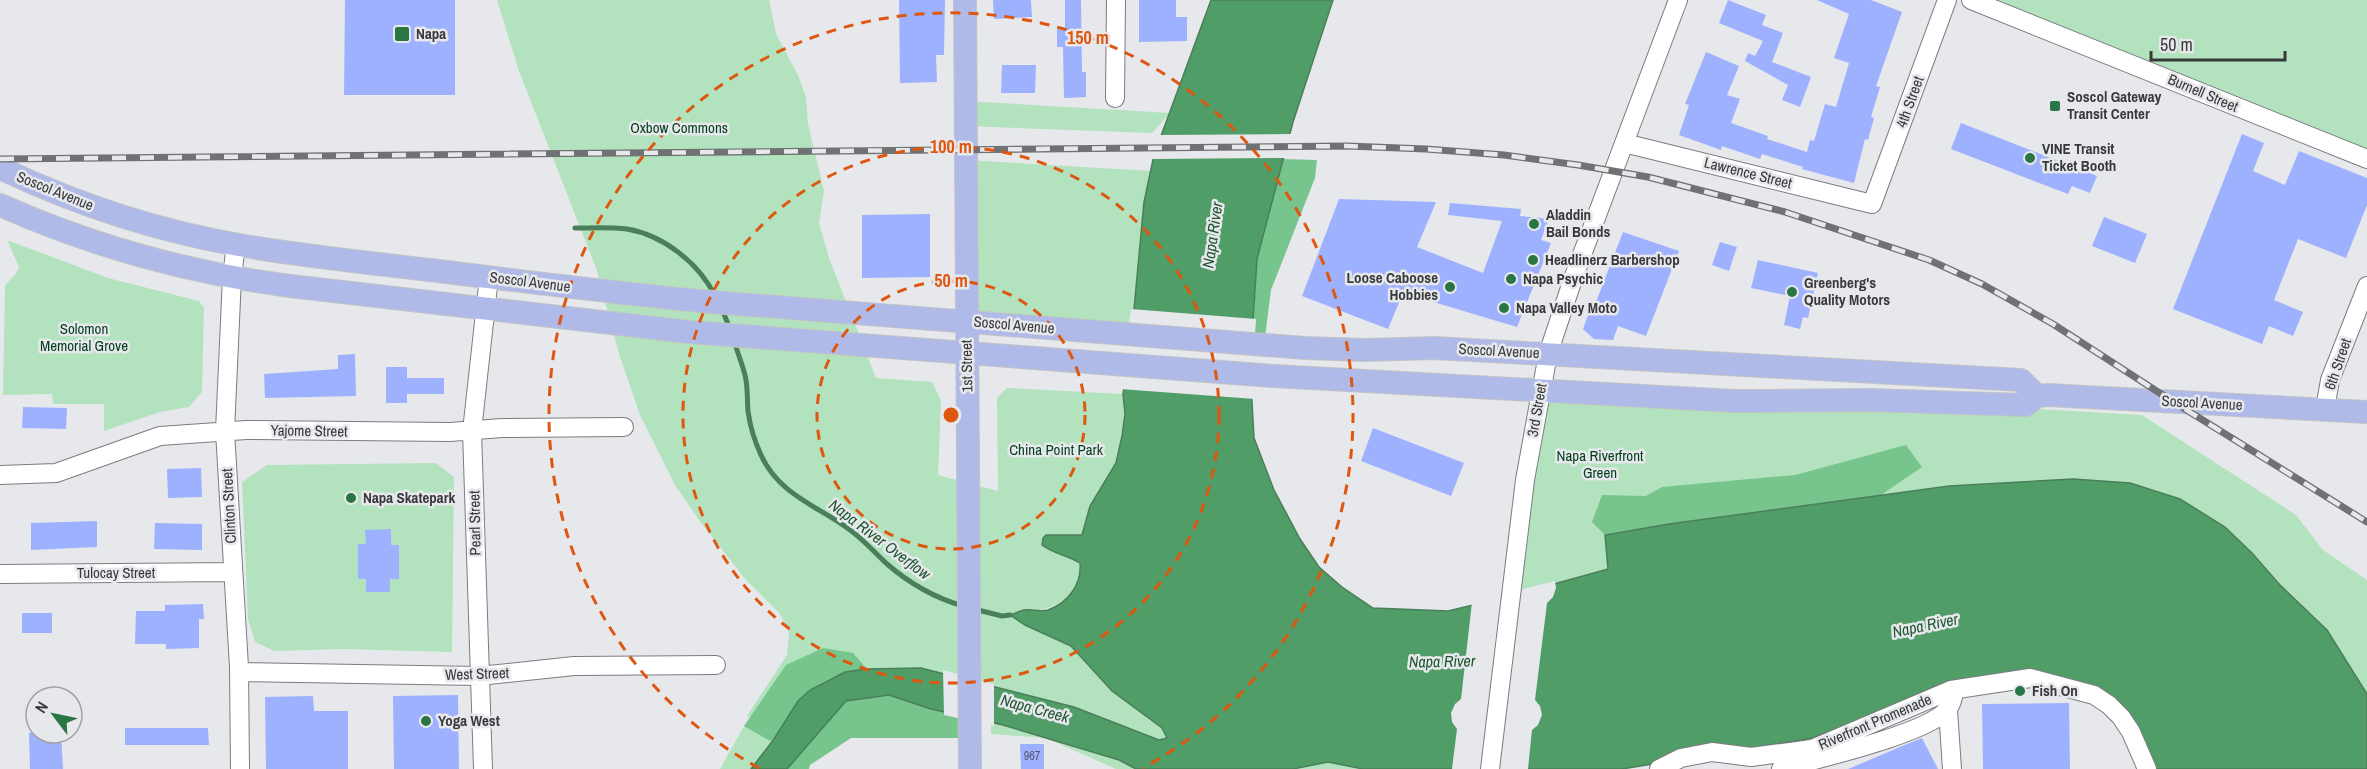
<svg xmlns="http://www.w3.org/2000/svg" width="2367" height="769" viewBox="0 0 2367 769" font-family="'Archivo Narrow',sans-serif">
<rect width="100%" height="100%" fill="#e7e8ec"/>
<!-- green -->
<path fill="#b3e3be" d="M497,0H769L776,34L798,75L806,97L808,124L824,191L819,223L829,258L876,378L932,382L941,400L938,475L998,491L997,398L1007,388L1123,394L1125,414L1116,463L1090,506L1082,536H1067L1047,549L1069,555L1080,563C1083,595 1053,613 1024,610L1056,638L1071,646L1098,676L1148,719L1162,728L1168,738L1159,740L1074,707L921,668L867,669L845,672L810,690L798,701L774,739L751,769H720L744,726L770,741L774,738L747,716L787,655L789,632L780,614L746,580L699,520L675,485L640,415L619,354L596,268L519,71Z
M1971,0H2367V159Z
M965,101L1170,113L1152,133L965,126Z
M966,160L1151,171L1144,202L1131,334L967,321Z
M7,240L108,278L199,301L204,308L202,392L189,407L160,412L104,431V404H53L52,394L3,395L5,285L16,274L19,267Z
M1540,389L2019,408L2142,415L2296,515L2323,550L2367,580V694L2280,585L2252,553L2225,527L2180,499L2130,483L2073,479L1949,486L1840,501L1511,596Z
M436,463L454,477L452,652L343,649L274,651L255,642L248,619L242,482L267,465Z
M991,720L1119,760L1136,769H1116L1046,738L991,734Z
M1328,762L1363,769H1293Z"/>
<!-- forest -->
<path fill="#77c48c" d="M1282,159L1317,160L1315,178L1271,290L1264,345L1252,343L1257,259Z
M1906,445L1922,467L1881,495L1669,524L1605,535L1592,522L1602,495L1646,496L1662,487L1795,475Z
M823,648L853,653L867,669C817,676 799,696 774,739L770,741L744,726L786,665Z
M889,695L970,719V738H851L810,765L809,769H787L846,701Z"/>
<!-- water -->
<path fill="#509d67" stroke="#497f5a" stroke-width="1.5" d="M1211,0H1333L1293,122L1257,259L1250,366L1254,438L1274,490L1300,539L1319,567L1342,587L1373,608L1448,611L1511,596L1608,569L1605,535L1669,524L1949,486L2073,479L2130,483L2180,499L2225,527L2252,553L2280,585L2327,630L2367,694V769H2153L2130,718L2038,674L1851,727L1830,731L1813,738L1622,769H1363L1328,762L1293,769H1136L1119,760L1003,725L931,709L889,695L846,701L787,769H751L774,739L798,701L810,690L845,672L867,669L921,668L1074,707L1159,740L1167,738L1162,728L1112,691L1071,646L1025,625L1010,615C1015,613 1020,611 1024,610C1032,609 1040,612 1048,610C1068,603 1082,584 1080,563C1068,555 1053,554 1042,545L1043,538L1046,535H1082L1090,506L1116,463L1122,436L1125,414L1123,394L1134,309L1144,202L1154,155Z"/>
<!-- pier -->
<path fill="#e7e8ec" d="M1292,134L1285,158L1150,159L1158,135Z
M1131,309L1256,319L1253,366L1255,399L1120,389Z
M1555,581L1556,588L1553,597L1547,603L1535,700L1540,706L1542,715L1538,725L1532,730L1528,769H1452L1457,729L1452,722L1451,713L1455,704L1461,699L1472,602Z
M943,670L994,684V726L944,715Z"/>
<g fill="none" stroke-linecap="round" stroke-linejoin="round">
<!-- stream -->
<path stroke="#497f5a" stroke-width="5" d="M575,228C592,228 610,227 627,229C663,235 699,263 715,296
M722,309L730,329
M734,340C737,352 742,363 745,375C748,387 747,399 748,411C750,426 755,442 761,455C779,495 818,506 850,530C864,540 875,553 887,564C909,583 935,598 963,606
M974,609L1002,616L1010,615"/>
</g>
<!-- building -->
<path fill="#9eb1fe" d="M345,0H455V95H344Z
M899,0H945L944,55H936L937,82L900,83Z
M993,0H1031L1032,17L994,19Z
M1065,0H1081L1082,72H1086V97L1064,98L1063,47H1057V28H1065Z
M1139,0H1176V17H1187V41L1139,42Z
M1728,0L1766,15L1762,25L1783,33L1772,62L1811,77L1800,107L1782,100L1788,85L1745,61L1748,53L1755,56L1763,41L1719,23Z
M1817,0H1871L1902,12L1876,86L1880,87L1871,117L1874,118L1868,140L1865,139L1854,183L1802,169L1803,167L1762,154L1760,159L1722,146L1721,150L1679,135L1689,105L1685,104L1706,52L1739,66L1727,95L1740,99L1731,123L1768,136L1767,139L1807,152L1810,140L1814,141L1825,104L1836,107L1849,63L1834,58L1849,14Z
M1002,65H1036L1035,93H1001Z
M1961,123L2097,176L2090,193L2072,186L2068,194L1951,149Z
M2242,134L2264,143L2253,171L2285,185L2299,151L2367,178V205L2346,258L2298,239L2274,300L2303,312L2293,336L2269,326L2262,344L2173,309Z
M1339,199L1436,202L1417,247L1483,273L1502,221L1448,215L1450,203L1521,209L1520,216L1549,219L1541,240L1551,243L1517,327L1403,293L1388,329L1302,296Z
M930,214V277L862,278V215Z
M2104,217L2147,234L2135,263L2092,246Z
M1623,232L1679,251L1646,336L1618,326L1613,340L1594,339L1583,329L1593,301L1596,302Z
M1720,242L1737,247L1729,271L1712,265Z
M1758,260L1818,273L1808,318L1803,317L1800,329L1784,325L1790,296L1751,288Z
M355,354L356,396L265,398L264,374L338,369V355Z
M386,367H407V378H444V394H407V403H386Z
M23,407L67,408L66,429L22,428Z
M1373,428L1464,463L1451,496L1361,461Z
M201,468L202,497L168,498L167,469Z
M97,521V547L31,550V523Z
M155,523L202,524V550L154,549Z
M391,529V545H399V579H390V592H366V579H358V544H366L365,530Z
M203,604L204,619H199V648L166,649V644H135L136,611H165V605Z
M22,613H52V633H22Z
M458,695L459,769H394L393,696Z
M313,696L314,711H348V769H266L265,697Z
M2069,703L2070,769H1983L1982,704Z
M125,728H208L209,745H125Z
M29,733H61L63,769H30Z
M1922,738L1938,769H1848L1900,747Z
M1020,744H1044V769H1021Z"/>
<g fill="none" stroke-linecap="round" stroke-linejoin="round">
<defs>
<path id="minor" d="M1971,0L2367,159
M1115,98L1116,0
M1624,143L1872,204L1947,0
M236,244L232,277L225,431L239,667L240,769
M2325,409L2330,380L2367,286
M0,475L56,473L160,436L246,430L450,432L502,428L624,427
M0,574L233,572
M239,672L479,676L574,666L716,665
M1948,710L1952,769
M483,769L472,431L489,277
M1490,769L1525,480L1548,354L1574,276L1678,0
M1659,769L1681,758L1712,752L1751,757L1812,749L1951,690L2030,678L2094,695L2109,705L2121,717L2131,732L2147,769
M1781,769C1816,759 1926,734 1947,710C1950,707 1952,701 1953,697L1951,690"/>
<path id="major" d="M965,0L970,769
M0,168C78,205 161,232 245,246C303,256 362,262 421,269C514,280 606,292 700,301L1305,348L1366,350L1434,348L2021,380L2037,396
M0,205C92,246 190,273 290,286L689,332L1274,376L1735,401L1869,400L2026,405L2037,396L2048,395L2367,412"/>
</defs>
<!-- minor casing -->
<use href="#minor" stroke="#7b7c80" stroke-width="20"/>
<!-- major casing -->
<use href="#major" stroke="#c3c4c4" stroke-width="24"/>
<!-- minor -->
<use href="#minor" stroke="#fff" stroke-width="18"/>
<!-- major -->
<use href="#major" stroke="#afbae8" stroke-width="22"/>
<defs>
<path id="rail" d="M0,159L1347,146L1426,149L1504,155L1578,165L1648,177L1785,212L1929,260L1982,284L2053,324L2172,401L2367,522"/>
</defs>
<!-- rail casing -->
<use href="#rail" stroke="#707173" stroke-width="7"/>
<!-- rail -->
<use href="#rail" stroke="#e7e8ec" stroke-width="4.5" stroke-dasharray="14" stroke-linecap="butt"/>
</g>
<!-- distance rings -->
<g fill="none" stroke="#df570e" stroke-width="3" stroke-dasharray="10 8">
<circle cx="951" cy="415" r="134"/>
<circle cx="951" cy="415" r="268"/>
<path d="M759 768A402 402 0 1 1 1143 768"/>
</g>
<!-- markers -->
<g fill="#297543" stroke="#e7e8ec" stroke-width="2">
<rect x="394" y="26" width="16" height="16" rx="3"/>
<rect x="2049" y="100" width="12" height="12" rx="3"/>
<circle cx="2030" cy="158" r="6"/>
<circle cx="1534" cy="224" r="6"/>
<circle cx="1533" cy="260" r="6"/>
<circle cx="1511" cy="279" r="6"/>
<circle cx="1450" cy="287" r="6"/>
<circle cx="1792" cy="292" r="6"/>
<circle cx="1504" cy="308" r="6"/>
<circle cx="351" cy="498" r="6"/>
<circle cx="2020" cy="691" r="6"/>
<circle cx="426" cy="721" r="6"/>
</g>
<g text-anchor="middle" stroke-width="5" stroke-linejoin="round" paint-order="stroke">
<!-- number labels -->
<g font-size="12" fill="#52576b">
<text x="1032" y="760">967</text>
</g>
<!-- poi labels -->
<g font-size="15" font-weight="bold" fill="#38393a" stroke="#e7e8ec" text-anchor="start">
<text x="416" y="39">Napa</text>
<text x="2067" y="102">Soscol Gateway<tspan x="2067" dy="17">Transit Center</tspan></text>
<text x="2042" y="154">VINE Transit<tspan x="2042" dy="17">Ticket Booth</tspan></text>
<text x="1546" y="220">Aladdin<tspan x="1546" dy="17">Bail Bonds</tspan></text>
<text x="1545" y="265">Headlinerz Barbershop</text>
<text x="1438" y="283" text-anchor="end">Loose Caboose<tspan x="1438" dy="17">Hobbies</tspan></text>
<text x="1523" y="284">Napa Psychic</text>
<text x="1804" y="288">Greenberg's<tspan x="1804" dy="17">Quality Motors</tspan></text>
<text x="1516" y="313">Napa Valley Moto</text>
<text x="363" y="503">Napa Skatepark</text>
<text x="2032" y="696">Fish On</text>
<text x="438" y="726">Yoga West</text>
</g>
<!-- street labels -->
<g font-size="15" fill="#38393a" stroke="#e7e8ec">
<text transform="translate(2203 93) rotate(23)" y="5">Burnell Street</text>
<text transform="translate(1910 102) rotate(-70)" y="5">4th Street</text>
<text transform="translate(1748 173) rotate(14)" y="5">Lawrence Street</text>
<text transform="translate(55 191) rotate(22)" y="5">Soscol Avenue</text>
<text transform="translate(530 282) rotate(7)" y="5">Soscol Avenue</text>
<text transform="translate(1014 325) rotate(5)" y="5">Soscol Avenue</text>
<text transform="translate(1499 351) rotate(3)" y="5">Soscol Avenue</text>
<text transform="translate(2338 364) rotate(-71)" y="5">6th Street</text>
<text transform="translate(967 366) rotate(-91)" y="5">1st Street</text>
<text transform="translate(2202 403) rotate(3)" y="5">Soscol Avenue</text>
<text transform="translate(1537 410) rotate(-80)" y="5">3rd Street</text>
<text transform="translate(309 431) rotate(1)" y="5">Yajome Street</text>
<text transform="translate(229 506) rotate(-93)" y="5">Clinton Street</text>
<text transform="translate(475 523) rotate(-91)" y="5">Pearl Street</text>
<text x="116" y="578">Tulocay Street</text>
<text transform="translate(477 674) rotate(-2)" y="5">West Street</text>
<text transform="translate(1875 722) rotate(-23)" y="5">Riverfront Promenade</text>
</g>
<!-- park labels -->
<g font-size="15" fill="#003d1a" stroke="#e7e8ec">
<text x="679" y="133">Oxbow Commons</text>
<text x="84" y="334">Solomon<tspan x="84" dy="17">Memorial Grove</tspan></text>
<text x="1056" y="455">China Point Park</text>
<text x="1600" y="461">Napa Riverfront<tspan x="1600" dy="17">Green</tspan></text>
</g>
<!-- water labels -->
<g font-size="16" font-style="italic" fill="#205732" stroke="#e7e8ec">
<text transform="translate(1212 235) rotate(-82)" y="6">Napa River</text>
<text transform="translate(880 539) rotate(37)" y="6">Napa River Overflow</text>
<text transform="translate(1925 625) rotate(-12)" y="6">Napa River</text>
<text transform="translate(1442 661) rotate(-1)" y="6">Napa River</text>
<text transform="translate(1035 708) rotate(15)" y="6">Napa Creek</text>
</g>
</g>
<circle cx="951" cy="415" r="9" fill="#df570e" stroke="#e7e8ec" stroke-width="3"/>
<g font-size="18" text-anchor="middle" font-weight="bold" fill="#df570e" stroke="#e7e8ec" stroke-width="5" stroke-linejoin="round" paint-order="stroke">
<text x="1088" y="44">150 m</text>
<text x="951" y="153">100 m</text>
<text x="951" y="287">50 m</text>
</g>
<!-- north arrow -->
<g transform="translate(54 715) rotate(302)"><circle r="28" fill="#e7e8ec" stroke="#a1a2a5" stroke-width="1.5"/>
<path d="M0-4.5L10 22L0 15L-10 22Z" fill="#297543"/>
<text y="-9" font-size="16" font-weight="bold" text-anchor="middle" fill="#38393a">N</text>
</g>
<!-- scale -->
<path d="M2151 51v9h134v-9" fill="none" stroke="#38393a" stroke-width="3"/>
<text x="2160" y="51" font-size="18" fill="#38393a" stroke="#e7e8ec" stroke-width="4.5" paint-order="stroke">50 m</text>
</svg>
